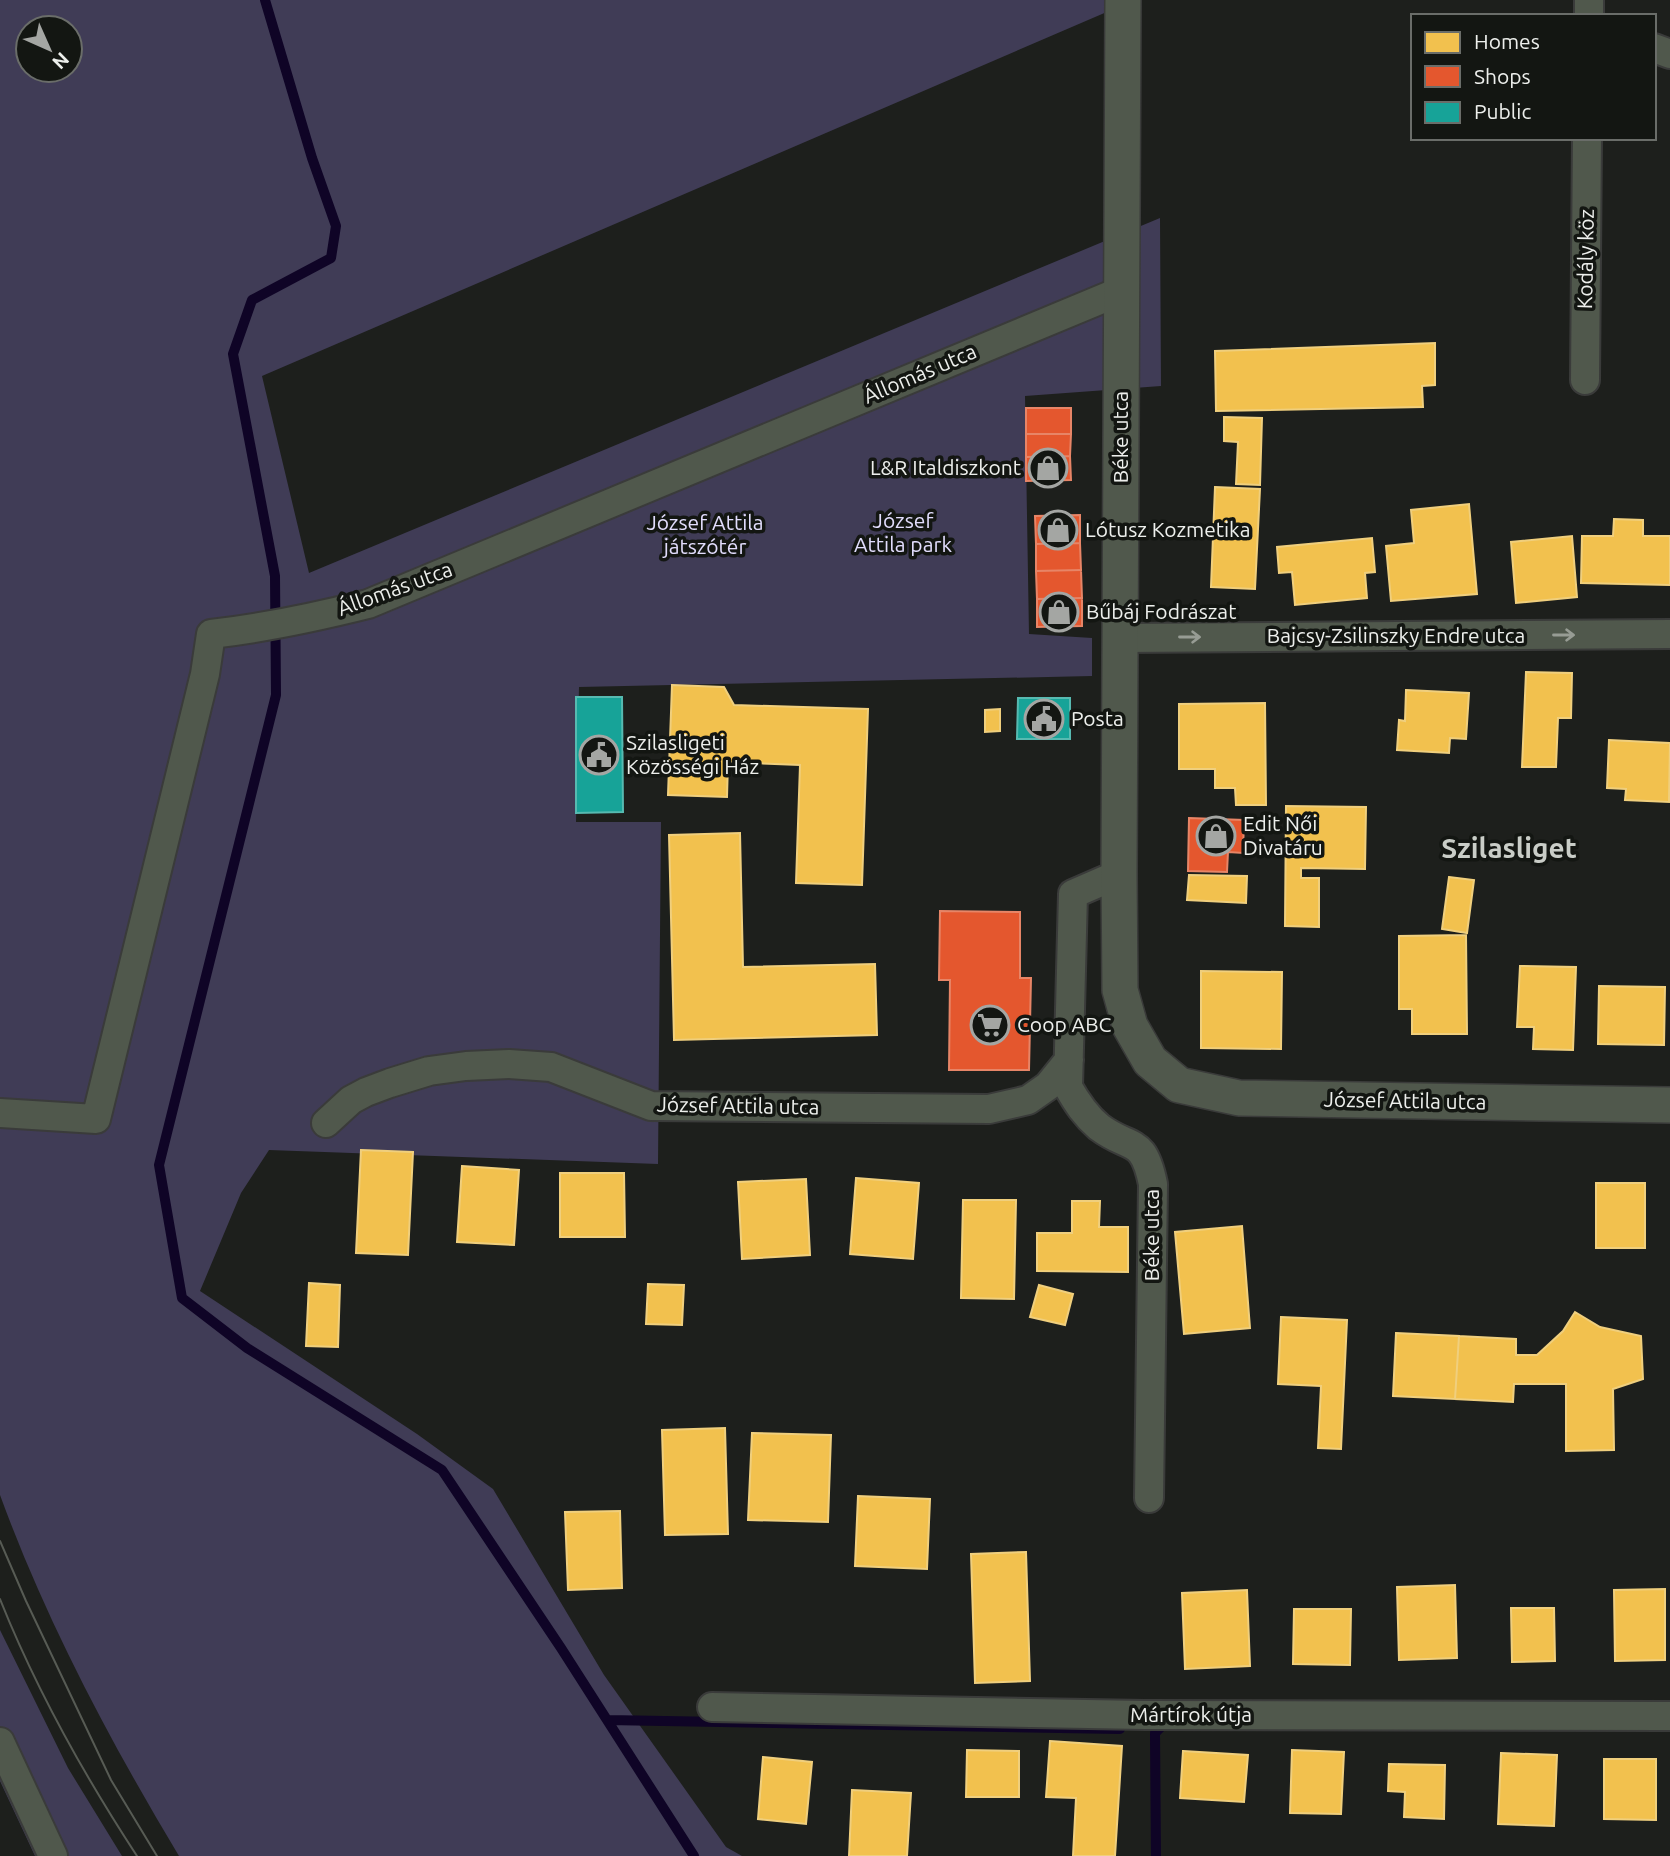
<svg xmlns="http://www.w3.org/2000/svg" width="1670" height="1856" viewBox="0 0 1670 1856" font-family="Ubuntu,sans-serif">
<rect width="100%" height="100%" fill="#1d1f1c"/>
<!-- green -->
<path fill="#403c56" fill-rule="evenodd" d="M0,0H1123V5L262,376L309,573L1160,218L1161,386L1025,396L1029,634L1092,638V676L579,687L576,822H661L658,1164L269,1150L241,1193L200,1291L417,1434L493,1489L604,1675L726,1847L742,1856H179C110,1741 46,1621 0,1495ZM28,28H70V70H28Z
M0,1630L68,1768L122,1856H35L0,1781Z"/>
<!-- homes -->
<path fill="#f2c14e" stroke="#f0cf7d" stroke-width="2" d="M1435,343V385L1422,386L1423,407L1216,411L1215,351Z
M1224,417L1262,418L1260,485L1236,484L1238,442L1224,441Z
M1215,487L1260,489L1255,589L1211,587Z
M1469,504L1477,594L1391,601L1386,546L1414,543L1411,510Z
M1614,519L1643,520V536H1670V585L1581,583L1582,536H1613Z
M1572,536L1577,597L1516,603L1511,542Z
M1372,538L1375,572L1365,573L1367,598L1295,605L1292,572L1279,573L1277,547Z
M1526,672L1572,673L1571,718H1558L1556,767H1522Z
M672,685L724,687L734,705L868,709L862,885L796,883L800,765L728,762L727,797L668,795Z
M1406,690L1469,693L1466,739L1450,738L1449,753L1397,750L1399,720L1405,721Z
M1265,703L1266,805H1236L1235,788H1215V769H1179V704Z
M1000,709V731L985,732V710Z
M1609,740L1670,743L1669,802L1625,800L1626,789L1607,788Z
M1286,806L1366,807L1365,869L1301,868V878H1319V927L1285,926Z
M740,833L743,967L875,964L877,1035L674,1040L669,835Z
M1189,875L1247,876L1246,903L1187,900Z
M1449,877L1474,880L1467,933L1442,929Z
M1466,935L1467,1034H1412V1009H1399V936Z
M1520,966L1576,967L1573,1050L1533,1049L1534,1027H1517Z
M1201,971L1282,972L1281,1049L1201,1048Z
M1599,986L1665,987L1664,1045L1598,1044Z
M361,1150L413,1152L408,1255L356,1253Z
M462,1166L519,1170L514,1245L457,1242Z
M560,1173H624L625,1237H560Z
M856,1178L919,1183L913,1259L850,1254Z
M806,1179L810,1255L742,1259L738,1182Z
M1596,1183H1645V1248H1596Z
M963,1200H1016L1014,1299L961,1298Z
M1072,1201H1100L1099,1227H1128V1272L1037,1271V1233H1072Z
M1242,1226L1250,1328L1184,1334L1175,1232Z
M309,1283L340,1285L338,1347L306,1346Z
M648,1284L684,1285L682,1325L646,1324Z
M1039,1285L1073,1294L1065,1325L1030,1317Z
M1575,1312L1600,1327L1641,1336L1643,1379L1613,1389L1614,1450L1566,1451V1384H1514L1513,1402L1455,1399L1459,1336L1516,1339V1355H1537L1563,1331Z
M1281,1317L1347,1320L1341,1449L1318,1448L1321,1386L1278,1384Z
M1396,1333L1459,1336L1455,1399L1393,1396Z
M725,1428L728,1534L665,1535L662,1430Z
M752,1433L831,1435L828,1522L748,1520Z
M858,1496L930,1499L927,1569L855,1566Z
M620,1511L622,1588L568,1590L565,1512Z
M1026,1552L1030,1681L975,1683L971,1554Z
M1455,1585L1457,1658L1399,1660L1397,1587Z
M1665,1589V1660L1615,1661L1614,1590Z
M1247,1590L1250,1666L1185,1669L1182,1593Z
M1511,1608H1554L1555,1661L1512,1662Z
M1294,1609H1351L1350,1665L1293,1664Z
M1050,1741L1122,1746L1115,1856H1073L1076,1798L1046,1797Z
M967,1750L1019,1751V1797H966Z
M1292,1750L1344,1752L1341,1814L1290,1813Z
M1183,1751L1248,1755L1244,1802L1180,1798Z
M1501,1753L1557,1755L1554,1826L1498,1824Z
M763,1757L812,1762L806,1824L758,1819Z
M1604,1759H1656V1820L1604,1819Z
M1389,1764L1445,1765L1444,1819L1404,1817L1405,1792L1388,1791Z
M852,1790L911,1793L907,1856H849Z"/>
<!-- shops -->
<path fill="#e4572e" stroke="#e78567" stroke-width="2" d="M1026,408H1071V434H1026Z
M1026,434H1071L1070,456L1026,457Z
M1070,456L1071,480L1026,481V457Z
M1080,515V543L1036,544L1035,516Z
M1080,543L1081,570L1036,571V544Z
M1081,570L1082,598L1037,599L1036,571Z
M1082,598V626L1037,627V599Z
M1189,818L1244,820L1243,853L1228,852L1227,872L1188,871Z
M940,911L1020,912V978H1031L1029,1070H949L950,980H939Z"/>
<!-- public -->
<path fill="#17a398" stroke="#57bab1" stroke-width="2" d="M576,697H622L623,812L576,813Z
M1018,698H1070V739H1017Z"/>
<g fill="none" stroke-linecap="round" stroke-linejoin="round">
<!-- stream -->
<path stroke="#0f0426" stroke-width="10" d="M265,0L312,158L336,226L331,258L252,300L233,354L275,576L276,695L159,1165L182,1298L247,1348L442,1470L561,1648L694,1856
M607,1720L1120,1729
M1156,1856L1155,1733L1164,1724H1170"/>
<defs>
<path id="minor" d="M1589,16V0
M1654,48L1670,54
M1585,380L1587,138
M1121,638L1670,634
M1119,874L1073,894L1068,1087C1077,1103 1085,1115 1099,1127C1131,1151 1143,1135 1153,1184L1149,1498
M0,1113L96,1119L205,674L211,634C265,628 316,617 368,604L1121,291
M326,1123L351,1100L366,1092L390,1083L429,1071L466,1066L509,1064L551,1067L651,1106L989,1109L1028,1100L1048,1086L1069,1060
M712,1707L1144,1715L1670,1716
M0,1742L53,1856"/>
<path id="tertiary" d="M1123,0L1119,874L1120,990L1130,1026L1150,1061L1179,1085L1239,1098L1670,1105"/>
</defs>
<!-- minor casing -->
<use href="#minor" stroke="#3a3b3a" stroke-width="32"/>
<!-- tertiary casing -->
<use href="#tertiary" stroke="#3a3b3a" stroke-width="38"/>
<!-- minor -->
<use href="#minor" stroke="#50584c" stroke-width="28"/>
<!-- tertiary -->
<use href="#tertiary" stroke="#50584c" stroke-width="35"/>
<!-- tram -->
<path stroke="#575b54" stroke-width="2" d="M0,1541L26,1601L111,1780L157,1856
M0,1599C36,1689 84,1775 137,1856"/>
</g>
<!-- one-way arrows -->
<defs><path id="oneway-shaft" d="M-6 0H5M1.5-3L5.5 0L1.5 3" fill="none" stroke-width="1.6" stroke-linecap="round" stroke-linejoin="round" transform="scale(1.75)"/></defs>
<g stroke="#979c94">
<use href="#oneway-shaft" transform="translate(1564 635)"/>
<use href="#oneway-shaft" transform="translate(1190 637)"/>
</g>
<!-- icons -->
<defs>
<symbol id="shop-ring" viewBox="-11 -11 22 22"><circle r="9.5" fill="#131612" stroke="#a4a6a3" stroke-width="1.5"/><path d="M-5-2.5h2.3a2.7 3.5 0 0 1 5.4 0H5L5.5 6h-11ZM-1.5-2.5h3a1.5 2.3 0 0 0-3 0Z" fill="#a4a6a3"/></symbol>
<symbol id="civic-ring" viewBox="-11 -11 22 22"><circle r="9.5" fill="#131612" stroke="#a4a6a3" stroke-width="1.5"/><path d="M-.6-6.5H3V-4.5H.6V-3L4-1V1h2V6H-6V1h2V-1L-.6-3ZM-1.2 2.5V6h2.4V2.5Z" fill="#a4a6a3"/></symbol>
<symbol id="supermarket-ring" viewBox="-11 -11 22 22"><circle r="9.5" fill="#131612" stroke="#a4a6a3" stroke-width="1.5"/><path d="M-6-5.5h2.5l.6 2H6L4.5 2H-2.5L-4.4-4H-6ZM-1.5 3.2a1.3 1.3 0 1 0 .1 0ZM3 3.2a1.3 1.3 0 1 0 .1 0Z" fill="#a4a6a3"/></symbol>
</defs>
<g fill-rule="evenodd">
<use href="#shop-ring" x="1026" y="446" width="44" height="44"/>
<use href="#shop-ring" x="1036" y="508" width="44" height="44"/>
<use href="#shop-ring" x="1037" y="590" width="44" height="44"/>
<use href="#civic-ring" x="1022" y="697" width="44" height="44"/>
<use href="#civic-ring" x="577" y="733" width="44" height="44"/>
<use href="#shop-ring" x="1194" y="814" width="44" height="44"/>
<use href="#supermarket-ring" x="968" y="1003" width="44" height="44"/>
</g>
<g text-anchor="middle" stroke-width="7" stroke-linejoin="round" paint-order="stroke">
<!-- street labels -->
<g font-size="21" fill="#edefec" stroke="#131612">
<text transform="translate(1586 259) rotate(-89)" y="7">Kodály köz</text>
<text transform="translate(920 374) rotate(-23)" y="7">Állomás utca</text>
<text transform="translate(1121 437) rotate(-90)" y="7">Béke utca</text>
<text transform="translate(395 589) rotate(-20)" y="7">Állomás utca</text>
<text x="1396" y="643">Bajcsy-Zsilinszky Endre utca</text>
<text transform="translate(1405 1101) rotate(1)" y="7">József Attila utca</text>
<text transform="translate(738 1106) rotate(1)" y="7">József Attila utca</text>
<text transform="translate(1152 1235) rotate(-90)" y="7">Béke utca</text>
<text x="1191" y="1722">Mártírok útja</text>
</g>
<!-- poi labels -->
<g font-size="21" fill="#edefec" stroke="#131612" text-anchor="start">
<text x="1021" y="475" text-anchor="end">L&amp;R Italdiszkont</text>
<text x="1085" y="537">Lótusz Kozmetika</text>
<text x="1086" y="619">Bűbáj Fodrászat</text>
<text x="1071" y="726">Posta</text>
<text x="626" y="750">Szilasligeti<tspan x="626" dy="24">Közösségi Ház</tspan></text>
<text x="1243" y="831">Edit Női<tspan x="1243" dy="24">Divatáru</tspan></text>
<text x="1017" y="1032">Coop ABC</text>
</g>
<!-- park labels -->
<g font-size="21" fill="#e2ddfd" stroke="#131612">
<text x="903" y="528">József<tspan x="903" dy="24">Attila park</tspan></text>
<text x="705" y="530">József Attila<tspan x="705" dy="24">játszótér</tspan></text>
</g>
<!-- district labels -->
<g font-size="28" font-weight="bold" fill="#c9cdc7" stroke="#131612">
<text x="1509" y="858">Szilasliget</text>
</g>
</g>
<!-- legend -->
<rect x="1411" y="14" width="245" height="126" fill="#131612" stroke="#6a6d69" stroke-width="2"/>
<rect x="1425" y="32" width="35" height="21" fill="#f2c14e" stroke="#6a6d69" stroke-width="2"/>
<text x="1474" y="49" font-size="21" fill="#edefec">Homes</text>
<rect x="1425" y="66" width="35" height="21" fill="#e4572e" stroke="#6a6d69" stroke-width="2"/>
<text x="1474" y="84" font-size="21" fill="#edefec">Shops</text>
<rect x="1425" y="102" width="35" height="21" fill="#17a398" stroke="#6a6d69" stroke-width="2"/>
<text x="1474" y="119" font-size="21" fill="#edefec">Public</text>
<!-- north arrow -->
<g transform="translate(49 49) rotate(135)"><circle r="33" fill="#131612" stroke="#6a6d69" stroke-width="2"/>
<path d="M0-5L12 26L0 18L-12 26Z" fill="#a4a6a3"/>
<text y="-10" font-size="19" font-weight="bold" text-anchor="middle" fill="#edefec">N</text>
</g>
</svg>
